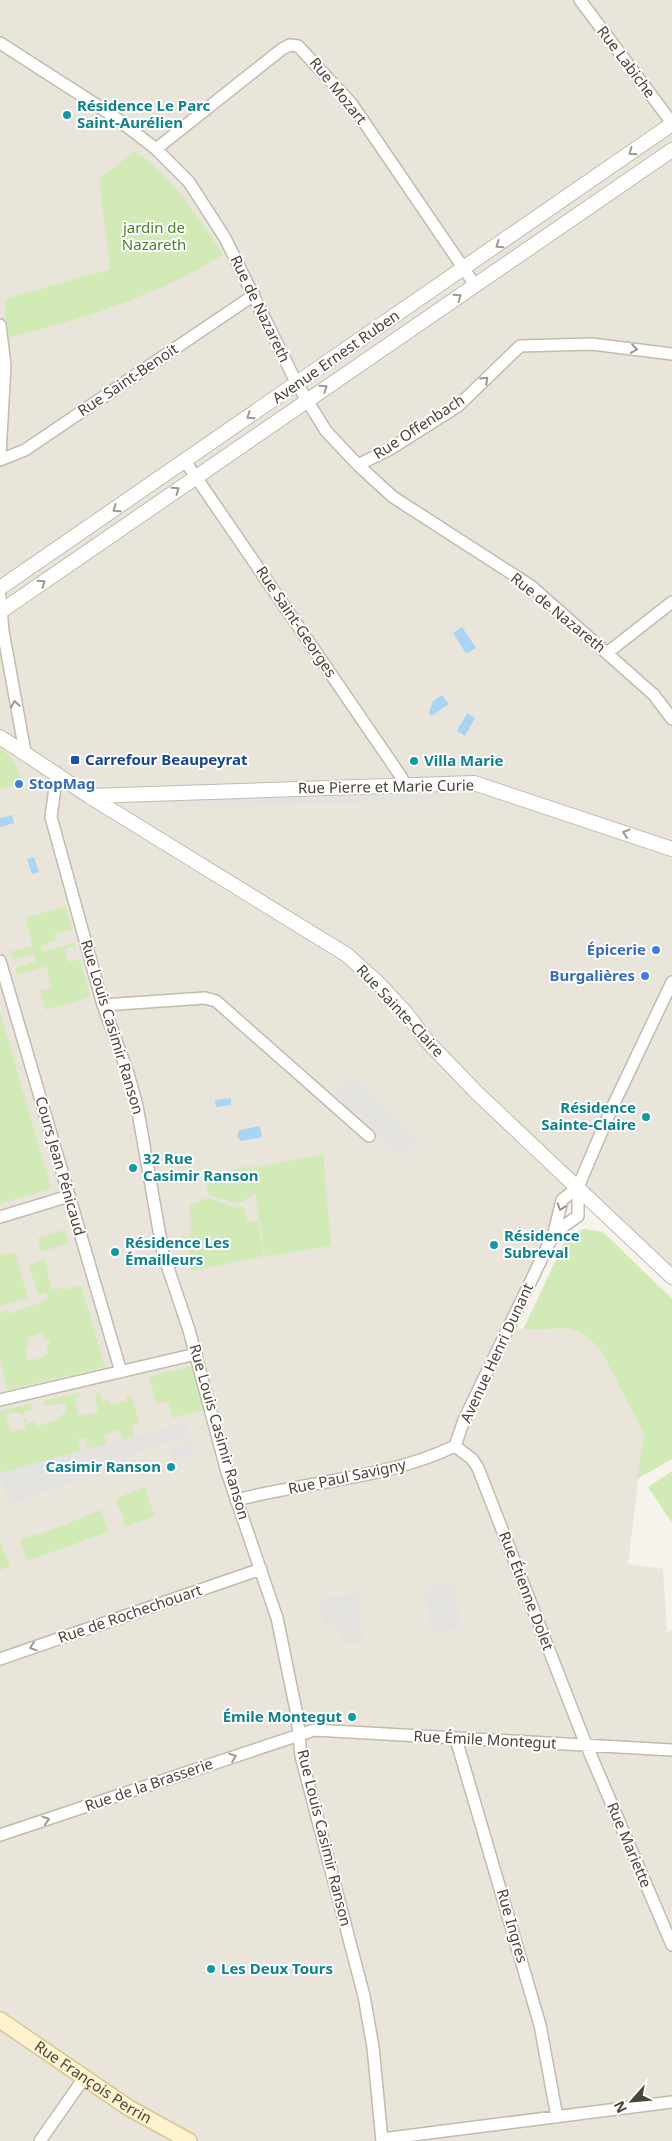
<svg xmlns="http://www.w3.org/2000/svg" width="672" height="2141" viewBox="0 0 672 2141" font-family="'Noto Sans',sans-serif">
<rect width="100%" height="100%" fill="#f6f3ec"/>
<!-- residential -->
<path fill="#eae5da" d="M0,0H672V1277L578,1187L509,1329L569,1328L585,1335L600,1349L644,1434L628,1564L663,1569L667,1633L672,1630V2141H0Z"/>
<!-- green -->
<path fill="#d2eab5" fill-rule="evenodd" d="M135,151C173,178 198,216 223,255C156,296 83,319 7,338L5,299L110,269L99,179Z
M0,748L13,759L23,783L0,790Z
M66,906L72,930L55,934L56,940L41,946L43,952L75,942L76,946L65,949L68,962L80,959L90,997L46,1010L40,991L52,988L46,966L17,975L15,968L36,961L34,954L13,960L10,952L33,945L25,918Z
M0,1012L51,1188L0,1204Z
M323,1154L331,1246L265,1257L255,1193L244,1201L236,1203L209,1195L204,1176L250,1166L251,1168Z
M204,1199H212L230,1206L244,1208L248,1222L258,1221L263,1256L192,1271L184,1237L191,1235L190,1205Z
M584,1229L603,1232L672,1299V1459L637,1479L644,1434L600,1349L585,1335L569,1328L523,1330L567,1236Z
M65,1230L69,1243L41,1252L38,1238Z
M15,1252L28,1298L0,1306V1256Z
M44,1259L52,1290L61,1287L63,1290L81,1286L105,1367L7,1390L0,1360V1308L1,1313L8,1311L9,1314L48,1299L46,1292L38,1295L29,1266ZM42,1332L45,1340L49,1339L50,1344L46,1346L49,1354L40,1357V1359L27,1360L25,1351L28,1345L27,1338Z
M193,1366L203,1410L172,1418L168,1401L156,1404L149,1376Z
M79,1393L80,1397L74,1399L79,1416L98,1412L95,1394L100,1393L102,1401L108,1400L110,1405L127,1401L126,1396L132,1395L139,1424L132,1426L134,1437L123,1440L120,1430L104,1434L106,1444L88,1449L85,1438L78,1439L80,1451L0,1473V1411L31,1404L32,1410L24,1412L27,1423L35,1422L37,1427L61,1418V1415L67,1413L65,1403L44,1406L43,1401ZM12,1413H22L26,1428L10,1432L6,1415Z
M672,1471V1523L648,1487Z
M145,1487L155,1516L125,1527L123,1521L124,1519L116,1501L119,1497Z
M101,1510L108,1532L27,1561L20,1539L44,1533Z
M0,1540L10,1567L0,1570Z"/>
<!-- parking -->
<path fill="#e5e3e0" d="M441,793L439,801L174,807L173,798Z
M356,1076L419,1139L401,1155L334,1093Z
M186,1423L190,1435L92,1468L81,1479L8,1505L0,1473Z
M191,1441L195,1453L173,1460L170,1449Z
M456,1584L461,1628L430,1631L425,1588Z
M358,1594L364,1642L342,1645L339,1626L324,1628L320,1598Z"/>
<!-- water -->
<path fill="#a9d4f2" d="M462,627L476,648L466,654L453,633Z
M442,695L449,704L431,716L429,712L433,701Z
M467,713L475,718L465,736L457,731Z
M12,815L14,823L0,827V818Z
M34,857L39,872L32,874L27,859Z
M231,1098V1105L216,1107L215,1100Z
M260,1126L262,1137L241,1141L237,1137L239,1130Z"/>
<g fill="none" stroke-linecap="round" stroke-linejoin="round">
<defs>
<path id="minor" d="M580,0L672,123
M0,43L112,115L156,149L189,182L225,238L297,384L326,431L358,465L393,497L531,586L654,695L672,719
M156,149L282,49L290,45L298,46L351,103L475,285
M0,325L5,365L0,455
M0,460L25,450L254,295
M185,461L402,778V785
M358,465L390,449L458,406L520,346L592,344L672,354
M0,597L3,631L25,752
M607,653L672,602
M57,773L51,817L103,1005L128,1073L137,1106L163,1253L189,1330L227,1472L277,1618L297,1715L301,1756L364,1996L373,2047L382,2141
M0,961L121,1372
M103,1005L205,998L216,1001L369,1136
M0,1217L69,1196
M554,1233L578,1216V1187L610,1112L672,982
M0,1400L196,1354
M455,1446L472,1459L478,1468L583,1737L672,1945
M455,1446L464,1420L554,1233L562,1200L578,1187
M236,1500C309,1481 386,1479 455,1446
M0,1659L261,1569
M456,1739L540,2025L557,2117
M0,1835L314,1730L672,1750
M382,2139L672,2102
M40,2141L84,2078"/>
<path id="tertiary" d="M0,588L672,124
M0,612L672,150
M0,737L89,796L347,955L380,985L405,1012L428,1042L477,1093L672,1277
M90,796L474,783L672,849"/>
<g id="secondary">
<path id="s1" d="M0,2020L129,2108L189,2141"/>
</g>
</defs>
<!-- minor casing -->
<use href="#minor" stroke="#c2bbae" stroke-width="14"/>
<!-- tertiary casing -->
<use href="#tertiary" stroke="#c2bbae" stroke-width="16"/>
<!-- secondary casing -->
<use href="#secondary" stroke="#d6c79b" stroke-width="18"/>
<!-- minor -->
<use href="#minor" stroke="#fff" stroke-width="11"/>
<!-- tertiary -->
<use href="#tertiary" stroke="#fff" stroke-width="14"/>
<!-- secondary -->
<use href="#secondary" stroke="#fff3cd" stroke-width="15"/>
</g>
<!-- one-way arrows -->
<defs><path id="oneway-chevron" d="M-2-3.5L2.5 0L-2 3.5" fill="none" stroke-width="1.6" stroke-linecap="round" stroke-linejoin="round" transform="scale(1.25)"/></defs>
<g stroke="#9c9892">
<use href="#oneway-chevron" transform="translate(632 152) rotate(145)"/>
<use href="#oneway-chevron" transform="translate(499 245) rotate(145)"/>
<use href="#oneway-chevron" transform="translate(458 297) rotate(-34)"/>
<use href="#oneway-chevron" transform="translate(634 349) rotate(8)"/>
<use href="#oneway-chevron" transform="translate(485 380) rotate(-44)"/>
<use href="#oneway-chevron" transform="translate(324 388) rotate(-34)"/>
<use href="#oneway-chevron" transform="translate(250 416) rotate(145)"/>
<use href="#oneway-chevron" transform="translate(176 490) rotate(-35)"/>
<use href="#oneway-chevron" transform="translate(116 509) rotate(145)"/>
<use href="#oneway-chevron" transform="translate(42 583) rotate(-35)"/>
<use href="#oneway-chevron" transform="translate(15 704) rotate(-99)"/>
<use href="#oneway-chevron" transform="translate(626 833) rotate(-162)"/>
<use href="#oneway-chevron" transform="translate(561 1207) rotate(109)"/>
<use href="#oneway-chevron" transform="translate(33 1647) rotate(161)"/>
<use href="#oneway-chevron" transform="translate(233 1757) rotate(-19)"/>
<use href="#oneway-chevron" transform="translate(46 1820) rotate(-18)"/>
</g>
<!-- markers -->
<g fill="#0f9aa8" stroke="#fff" stroke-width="2">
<circle cx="67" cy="115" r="5"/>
<circle cx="414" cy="761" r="5"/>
<circle cx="646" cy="1117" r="5"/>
<circle cx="133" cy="1168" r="5"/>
<circle cx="494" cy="1245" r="5"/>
<circle cx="115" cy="1252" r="5"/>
<circle cx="171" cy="1467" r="5"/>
<circle cx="352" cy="1717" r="5"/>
<circle cx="211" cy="1969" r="5"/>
</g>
<rect fill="#1a4fb4" stroke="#fff" stroke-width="2" x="70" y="755" width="10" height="10" rx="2.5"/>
<g fill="#3f7fe0" stroke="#fff" stroke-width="2">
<circle cx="19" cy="784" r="5"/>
<circle cx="656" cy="950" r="5"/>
<circle cx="645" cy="976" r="5"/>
</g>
<g text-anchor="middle" stroke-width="4" stroke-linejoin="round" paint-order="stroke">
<!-- street labels -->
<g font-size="15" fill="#4b4439" stroke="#fff">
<text transform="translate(626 62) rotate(53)" y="5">Rue Labiche</text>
<text transform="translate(338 91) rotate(51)" y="5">Rue Mozart</text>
<text transform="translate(260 309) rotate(64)" y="5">Rue de Nazareth</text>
<text transform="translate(336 357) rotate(-35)" y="5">Avenue Ernest Ruben</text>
<text transform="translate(128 380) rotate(-34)" y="5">Rue Saint-Benoit</text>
<text transform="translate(419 427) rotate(-33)" y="5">Rue Offenbach</text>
<text transform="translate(558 613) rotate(39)" y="5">Rue de Nazareth</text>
<text transform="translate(296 622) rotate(56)" y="5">Rue Saint-Georges</text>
<text transform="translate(386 787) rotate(-1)" y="5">Rue Pierre et Marie Curie</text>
<text transform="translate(400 1011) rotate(47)" y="5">Rue Sainte-Claire</text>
<text transform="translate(112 1027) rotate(73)" y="5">Rue Louis Casimir Ranson</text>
<text transform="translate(60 1166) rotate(74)" y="5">Cours Jean Pénicaud</text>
<text transform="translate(497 1353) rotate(-65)" y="5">Avenue Henri Dunant</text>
<text transform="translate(219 1432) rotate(74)" y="5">Rue Louis Casimir Ranson</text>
<text transform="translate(347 1477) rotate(-12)" y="5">Rue Paul Savigny</text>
<text transform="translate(526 1591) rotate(69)" y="5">Rue Étienne Dolet</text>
<text transform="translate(130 1614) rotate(-19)" y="5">Rue de Rochechouart</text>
<text transform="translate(485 1740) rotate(3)" y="5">Rue Émile Montegut</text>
<text transform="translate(149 1785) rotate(-19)" y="5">Rue de la Brasserie</text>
<text transform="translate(324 1838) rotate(76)" y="5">Rue Louis Casimir Ranson</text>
<text transform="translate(629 1845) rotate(67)" y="5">Rue Mariette</text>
<text transform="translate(512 1926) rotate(74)" y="5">Rue Ingres</text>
<text dy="5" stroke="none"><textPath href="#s1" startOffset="112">Rue François Perrin</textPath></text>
</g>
<!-- culture labels -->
<g font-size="15" font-weight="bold" fill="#0d838f" stroke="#fff" text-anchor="start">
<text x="77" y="111">Résidence Le Parc<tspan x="77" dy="17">Saint-Aurélien</tspan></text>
<text x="424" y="766">Villa Marie</text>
<text x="636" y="1113" text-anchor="end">Résidence<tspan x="636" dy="17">Sainte-Claire</tspan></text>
<text x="143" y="1164">32 Rue<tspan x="143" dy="17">Casimir Ranson</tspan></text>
<text x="504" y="1241">Résidence<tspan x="504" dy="17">Subreval</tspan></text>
<text x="125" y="1248">Résidence Les<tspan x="125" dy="17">Émailleurs</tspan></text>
<text x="161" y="1472" text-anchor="end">Casimir Ranson</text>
<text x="342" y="1722" text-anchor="end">Émile Montegut</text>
<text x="221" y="1974">Les Deux Tours</text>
</g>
<!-- park labels -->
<g font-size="15" fill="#4a7f2a" stroke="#fff">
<text x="154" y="233">jardin de<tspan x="154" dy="17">Nazareth</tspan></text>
</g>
<!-- transit labels -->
<g font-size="15" font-weight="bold" fill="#164399" stroke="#fff" text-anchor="start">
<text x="85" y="765">Carrefour Beaupeyrat</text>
</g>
<!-- shop labels -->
<g font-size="15" font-weight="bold" fill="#366cbe" stroke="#fff" text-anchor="end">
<text x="29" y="789" text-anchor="start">StopMag</text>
<text x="646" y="955">Épicerie</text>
<text x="635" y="981">Burgalières</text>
</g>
</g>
<!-- north arrow -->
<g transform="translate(632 2101) rotate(243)" stroke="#ffffff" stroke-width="4" paint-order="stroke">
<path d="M0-4L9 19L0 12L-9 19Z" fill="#4b4439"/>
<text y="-8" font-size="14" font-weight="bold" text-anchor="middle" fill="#4b4439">N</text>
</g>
</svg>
